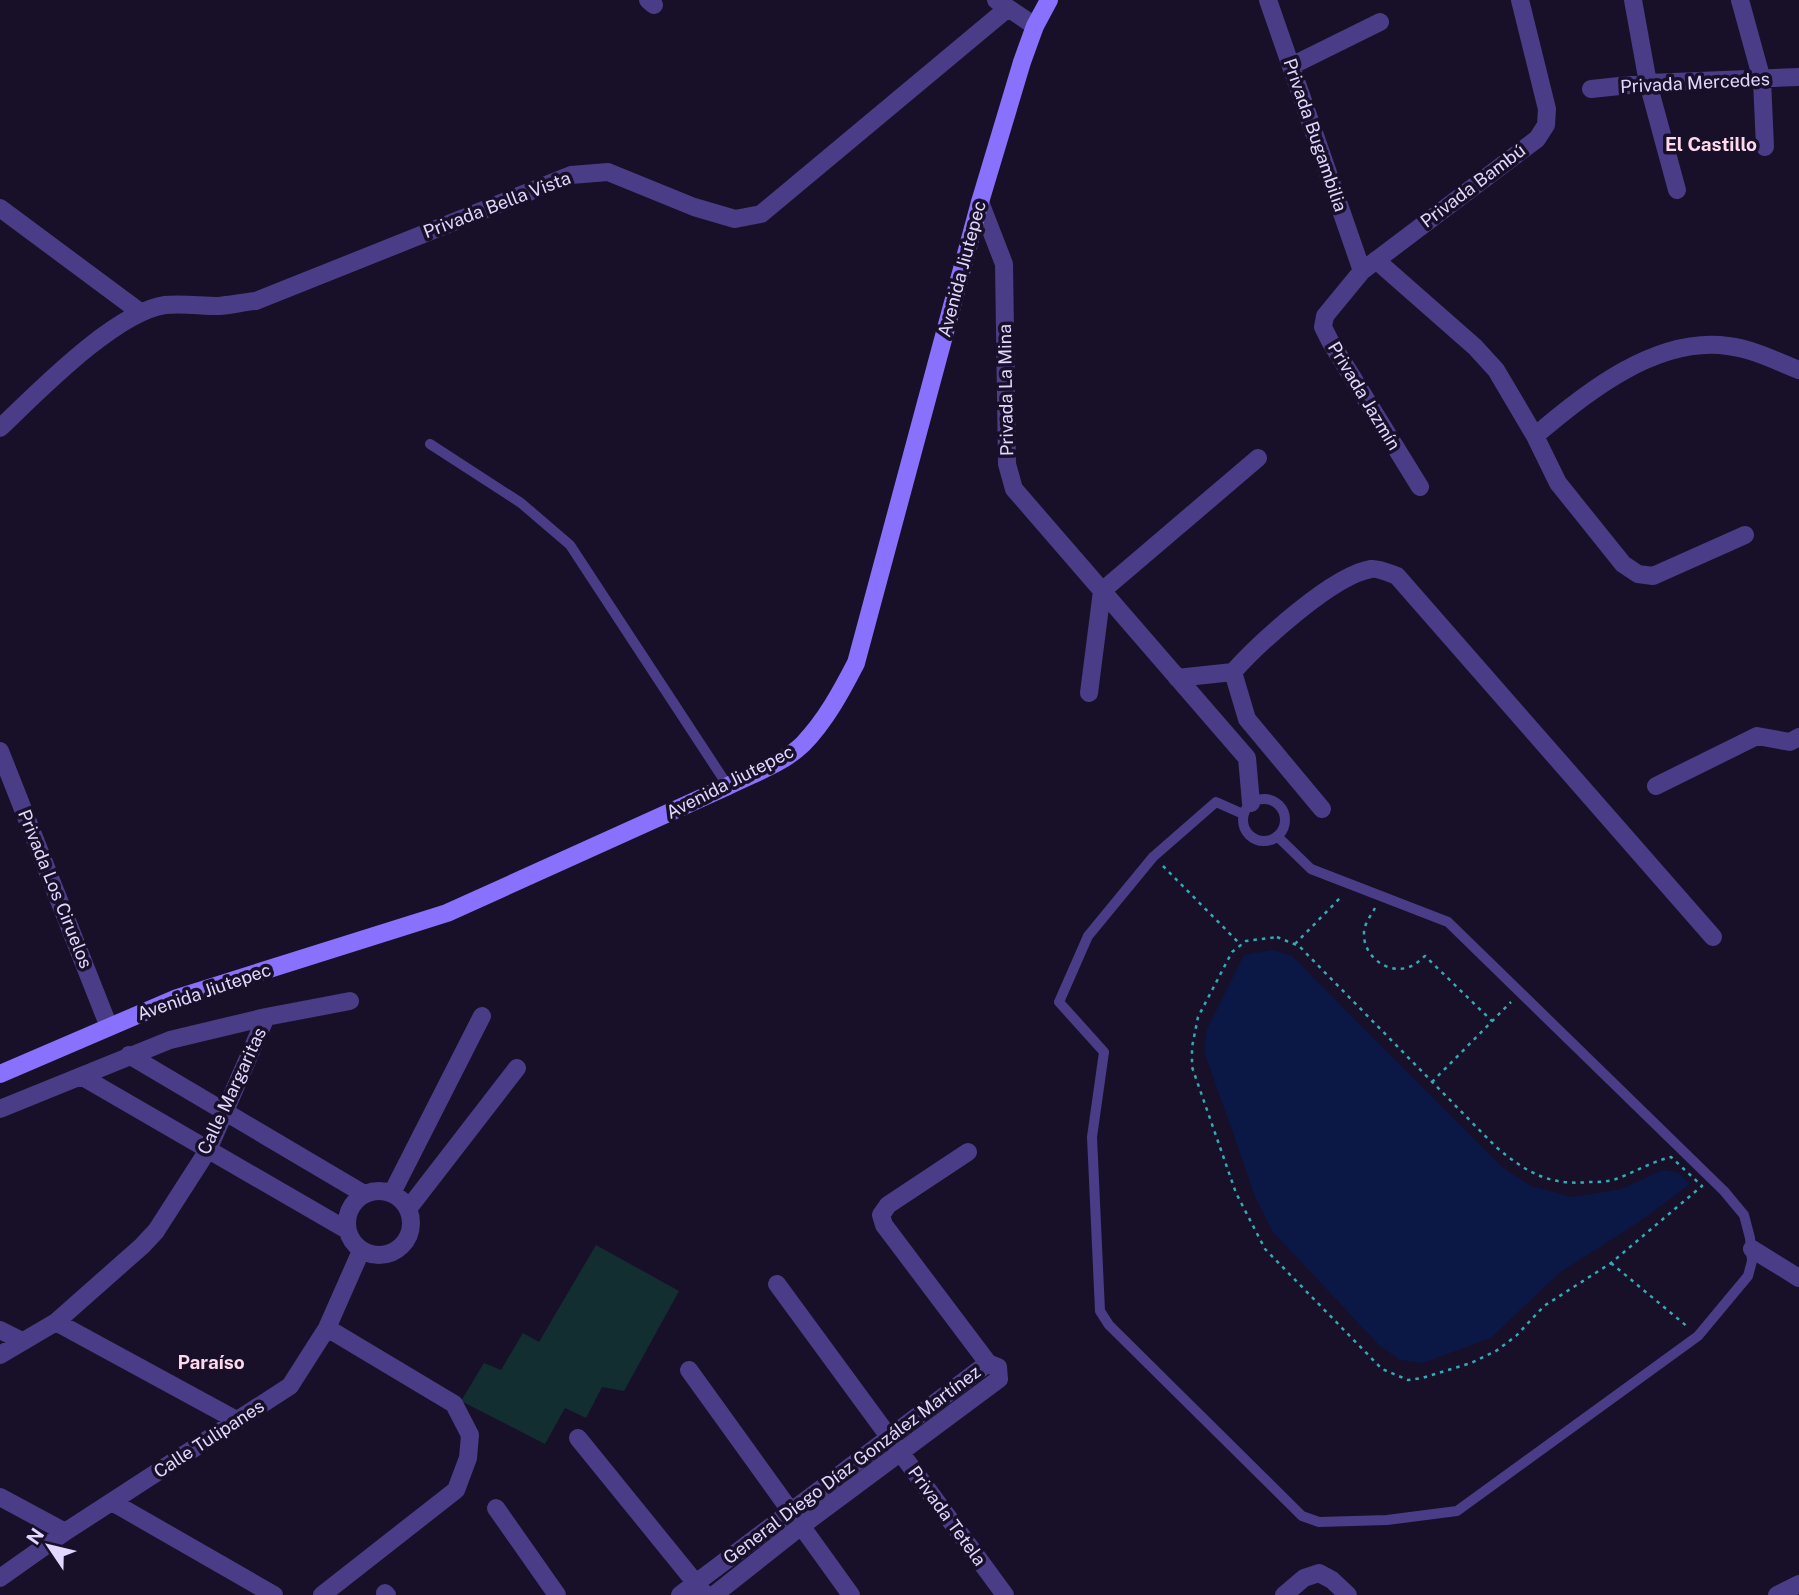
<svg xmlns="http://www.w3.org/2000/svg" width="1799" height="1595" viewBox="0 0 1799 1595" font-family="'Public Sans',sans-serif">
<rect width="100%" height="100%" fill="#181028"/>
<!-- green -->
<path fill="#132e31" d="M596,1245L679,1291L624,1391L602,1387L586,1418L565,1408L545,1444L461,1401L484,1363L501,1370L523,1333L539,1342Z"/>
<!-- water -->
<path fill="#0b1745" d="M1272,950L1292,956L1502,1167L1531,1186L1572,1197L1621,1189L1663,1170L1679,1173L1690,1184L1639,1222L1559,1273L1491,1338L1423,1363L1400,1360L1379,1345L1273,1232L1255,1196L1204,1051L1207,1029L1244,955Z"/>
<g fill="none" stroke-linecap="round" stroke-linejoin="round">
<!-- path -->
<path stroke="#32abb8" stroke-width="2.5" stroke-dasharray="3.5 5" stroke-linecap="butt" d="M1163,866L1241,945
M1375,908C1371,915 1364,924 1364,933C1363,955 1385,973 1406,968C1414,966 1419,961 1425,956L1492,1021
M1277,937L1299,946L1496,1147C1526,1172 1549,1186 1589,1182C1598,1182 1608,1182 1616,1179C1635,1172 1651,1162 1671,1157L1702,1186L1611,1263L1544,1306L1516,1336L1496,1351L1471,1363L1422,1378L1408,1380L1382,1369L1265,1249L1236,1193L1192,1067V1047L1198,1017L1232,952L1246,941Z
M1295,944L1342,896
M1432,1082L1511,1002
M1611,1263L1689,1328"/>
<!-- service -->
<path stroke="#4a3c86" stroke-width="10" d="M430,444L521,503L570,545L728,786
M1243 820a21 21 0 1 1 42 0a21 21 0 1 1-42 0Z
M1243,814L1216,802L1153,857L1088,936L1059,1002L1104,1052L1092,1137L1100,1311L1109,1325L1302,1516L1319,1522L1387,1520L1457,1511L1698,1336L1748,1276L1752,1261L1750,1238L1744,1215L1724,1191L1448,922L1311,869L1277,836"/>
<!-- minor -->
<path stroke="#4a3c86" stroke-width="18" d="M648,0L654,5
M996,0L1035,26
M1268,0L1362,271
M1633,0L1648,83L1677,190
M1740,0L1762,80L1765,147
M1291,66L1380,22
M1591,89L1648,83L1799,77
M980,202L1004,264L1007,464L1014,489L1247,758L1251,803
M0,208L140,312
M1376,260L1475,347L1496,370L1535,436L1558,483L1623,564L1638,574L1653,576L1745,535
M0,428C37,393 115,312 165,305C182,303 201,306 219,306C231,305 244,302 256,301L571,175L608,172L694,207L735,219L761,214L1008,8
M1535,436C1586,392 1657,336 1728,346C1753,349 1776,361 1799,370
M1420,487L1330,341L1323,327L1325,316L1362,271L1537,139L1546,125L1547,109L1520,0
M1233,672L1247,719L1322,809
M1177,678L1233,672C1259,643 1333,575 1371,569C1378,568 1389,573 1397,576L1713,937
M1089,693L1102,591L1258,458
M0,751L109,1027
M1656,786L1757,736L1790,742L1799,737
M129,1055L364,1194
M81,1076L347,1230
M0,1109L170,1040L266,1017L350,1001
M968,1152L888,1205L881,1215L884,1225L988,1363
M347 1223a32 32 0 1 1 64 0a32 32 0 1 1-64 0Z
M392,1193L482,1016
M408,1209L517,1068
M1752,1249L1799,1278
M777,1284L1005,1595
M56,1322L238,1421
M0,1330L22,1341
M0,1355L56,1322L142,1246L156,1231L208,1150L266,1017
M689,1370L851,1595
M578,1438L703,1592
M0,1497L65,1532
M112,1502L274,1595
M496,1508L557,1595
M0,1578L65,1532L290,1386L327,1328L361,1251
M385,1593L387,1595
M322,1595L456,1490L468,1458L470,1435L454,1404L327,1328
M680,1595L988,1363L998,1367L999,1379L800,1527L714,1595
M1284,1595L1304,1578L1319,1573L1332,1580L1348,1595
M1777,1595L1799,1584"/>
<!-- secondary -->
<path stroke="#8970fd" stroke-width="18" d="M0,1074L177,998L447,913L728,786C752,774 784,763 803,744C826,720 841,692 856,663L980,202L1022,62L1035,26L1049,0"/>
</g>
<g text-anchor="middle" stroke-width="7" stroke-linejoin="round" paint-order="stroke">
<!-- street labels -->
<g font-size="18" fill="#e2d7fe" stroke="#181028">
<text transform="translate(1695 83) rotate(-3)" y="6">Privada Mercedes</text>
<text transform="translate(1315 135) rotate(71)" y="6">Privada Bugambilia</text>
<text transform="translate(1473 186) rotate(-37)" y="6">Privada Bambú</text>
<text transform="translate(497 205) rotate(-21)" y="6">Privada Bella Vista</text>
<text transform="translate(962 269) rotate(-75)" y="6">Avenida Jiutepec</text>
<text transform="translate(1006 390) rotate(-91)" y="6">Privada La Mina</text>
<text transform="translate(1364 396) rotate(59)" y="6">Privada Jazmín</text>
<text transform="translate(730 782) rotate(-27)" y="6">Avenida Jiutepec</text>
<text transform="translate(55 889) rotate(68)" y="6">Privada Los Ciruelos</text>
<text transform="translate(204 992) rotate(-19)" y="6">Avenida Jiutepec</text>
<text transform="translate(232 1091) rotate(-65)" y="6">Calle Margaritas</text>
<text transform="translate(209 1439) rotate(-33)" y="6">Calle Tulipanes</text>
<text transform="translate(852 1465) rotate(-37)" y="6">General Diego Díaz González Martínez</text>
<text transform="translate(947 1516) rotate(54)" y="6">Privada Tetela</text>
</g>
<!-- neighbourhood labels -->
<g font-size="19" font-weight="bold" fill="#fed9eb" stroke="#181028">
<text x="1711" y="151">El Castillo</text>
<text x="211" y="1369">Paraíso</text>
</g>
</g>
<!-- north arrow -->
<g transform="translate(49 1546) rotate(305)" stroke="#181028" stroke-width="5" paint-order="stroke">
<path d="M0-5L12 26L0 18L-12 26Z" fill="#e2d7fe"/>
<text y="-10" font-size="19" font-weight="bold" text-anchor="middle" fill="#e2d7fe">N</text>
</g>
</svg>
